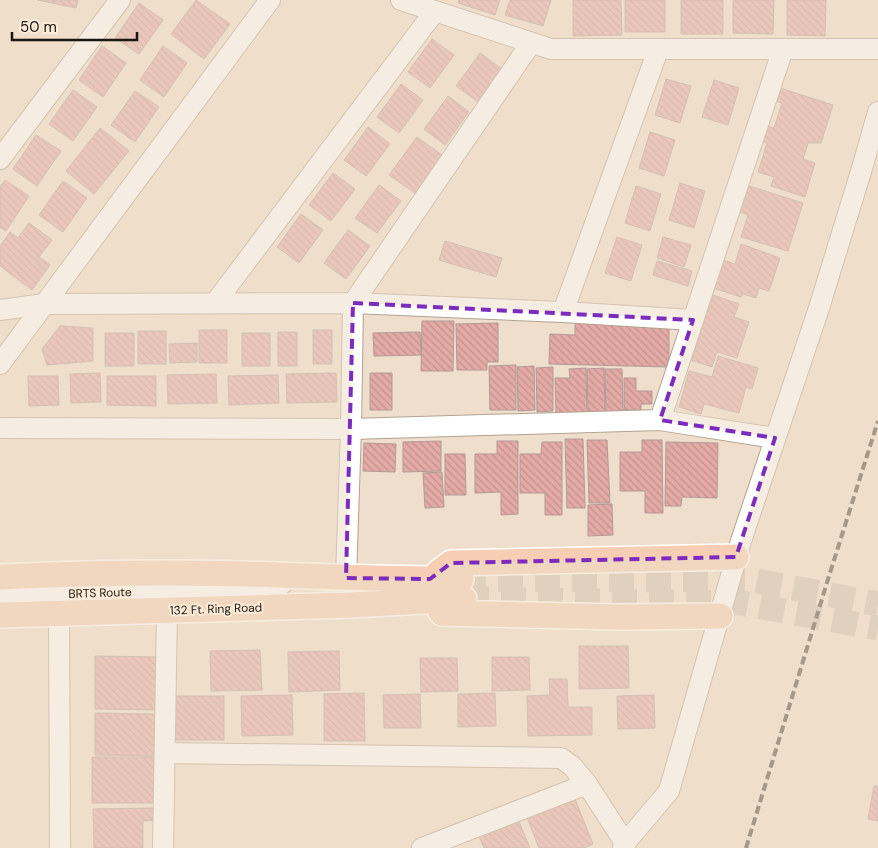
<svg xmlns="http://www.w3.org/2000/svg" width="878" height="848" viewBox="0 0 878 848" font-family="'DM Sans',sans-serif">
<defs>
<pattern id="building-back-hatch" width="6" height="6" patternUnits="userSpaceOnUse" patternTransform="scale(1.25)"><rect width="6" height="6" fill="#e3aaa6"/><path d="M-1 5l2 2M0 0l6 6M5-1l2 2" fill="none" stroke="#c2928e"/></pattern>
</defs>
<rect width="100%" height="100%" fill="#eedecb"/>
<!-- building -->
<path fill="url(#building-back-hatch)" stroke="#b49a98" d="M37,0H78L76,8Z
M196,0L230,24L204,59L171,34Z
M459,0H500L495,15L458,3Z
M510,0H551L543,26L505,15Z
M573,0H621L622,35L573,36Z
M625,0H665V32H625Z
M681,0H723V34H681Z
M733,0H774L773,34L733,33Z
M787,0H826L825,36L787,35Z
M139,3L163,20L139,54L115,38Z
M432,39L454,55L430,88L408,72Z
M102,46L126,63L103,97L79,80Z
M163,46L187,63L164,97L140,80Z
M480,53L502,69L478,102L456,86Z
M666,79L691,86L680,123L655,115Z
M714,80L739,88L728,125L702,117Z
M401,84L423,100L399,133L377,117Z
M780,88L833,105L821,143H808L803,159L815,163L805,197L771,186L774,177L758,172L767,143L760,141L765,125L774,128L782,103L776,101Z
M73,90L97,107L73,141L49,124Z
M135,91L159,107L135,142L111,125Z
M448,96L469,112L445,145L424,129Z
M368,127L390,144L366,176L344,160Z
M100,128L129,151L94,194L66,171Z
M650,132L675,140L664,176L639,168Z
M36,135L61,151L37,186L13,169Z
M417,137L449,160L422,198L389,175Z
M333,173L355,189L331,221L309,205Z
M5,180L29,196L6,231L0,227V187Z
M63,181L87,198L63,232L39,215Z
M680,183L705,191L694,228L669,220Z
M379,185L401,201L377,233L355,218Z
M746,185L803,203L788,251L741,237L748,215L738,211Z
M636,186L661,194L650,231L625,223Z
M301,214L323,230L299,263L277,247Z
M29,223L52,240L39,257L50,265L32,290L0,266V246L10,232L18,238Z
M348,230L370,246L346,279L324,263Z
M617,237L642,245L631,281L605,273Z
M663,237L691,245L684,267L657,258Z
M445,241L502,258L496,277L439,260Z
M741,244L780,258L769,291L759,288L756,298L743,294L741,297L713,288L723,260L735,264Z
M657,261L692,271L688,286L653,275Z
M713,295L739,304L734,317L749,322L737,358L717,352L712,367L691,360Z
M422,321H454L453,371H421Z
M575,321L669,323V367L549,364L550,334L575,335Z
M498,323V362H487V370H457L456,324Z
M60,326L93,328V361L47,365L42,349Z
M199,330H227V363H199Z
M313,330H332V364H313Z
M138,331H166V364H138Z
M278,332H297V366H278Z
M420,332L421,355L374,356L373,333Z
M105,333H134V366H105Z
M242,333H270V366H242Z
M197,343V362L170,363L169,344Z
M718,356L758,368L752,389L746,387L739,413L704,404L701,414L679,407L689,371L712,377Z
M516,365V410H490L489,366Z
M534,366L535,410L518,411L517,367Z
M553,367V411L537,412L536,368Z
M586,368L587,413L556,414L555,378H570L569,369Z
M604,368L605,412L588,413L587,369Z
M605,369H622L623,413H606Z
M100,373L101,402L71,403L70,374Z
M336,373L337,402L287,403L286,374Z
M370,373H392V410H370Z
M216,374L217,403L168,404L167,375Z
M278,375L279,403L229,405L228,376Z
M28,376H58L59,405L29,406Z
M107,376H156V406L107,405Z
M624,378H636V391H652V404H641V410H624Z
M565,439H583L585,508H567Z
M587,440H607L610,503H589Z
M642,440H662L663,513H645V491H620V452H642Z
M441,441V471L403,472V442Z
M497,441H518V514L501,515V492L475,493V454H497Z
M542,442H562V515H545V493H520V454H541Z
M666,442L718,443L717,498L682,497L681,506H665Z
M364,443L396,444L395,472L363,471Z
M445,454H465L466,495H445Z
M442,472L444,507L425,508L423,473Z
M612,504L613,535L588,536V505Z
M579,646H628L629,688L579,689Z
M260,650L262,690L211,691L210,651Z
M339,651L340,690L289,692L288,652Z
M95,656L157,657L156,710L95,709Z
M492,657H529L530,690L492,691Z
M420,658H457L458,691L421,692Z
M549,679H567L568,707H592V735L528,736L527,696L550,695Z
M364,693L365,741H324V694Z
M495,693L496,726L458,727V694Z
M420,694L421,728H384L383,695Z
M292,695L293,735L242,736L241,696Z
M654,695L655,728L618,729L617,696Z
M173,696H224V740H173Z
M95,713L157,714L156,756L95,755Z
M92,757H154V803H92Z
M874,786H878V821L868,819Z
M573,794L593,844L584,848H539L525,812Z
M154,808L155,820L143,821V848H94L93,809Z
M517,817L530,848H484L478,834Z"/>
<g fill="none" stroke-linecap="round" stroke-linejoin="round">
<!-- major-tunnel -->
<path stroke="#cec0af" stroke-width="25" stroke-dasharray="25 12" stroke-linecap="butt" d="M461,579L752,580L878,604
M464,599L740,603L878,628"/>
<defs>
<path id="minor" d="M401,0L551,49H878
M0,159L120,0
M215,303L435,11
M353,303L563,312L658,50
M353,303L531,43
M0,310L44,304L353,303L351,429L0,428
M563,312L693,320
M0,364L270,0
M660,420L775,438
M333,579L346,578L351,429L660,420L783,49
M198,592L282,584
M0,597L119,592L210,593
M59,614L60,848
M165,753L561,758L572,766L587,784
M163,848L167,611
M422,848L587,784L625,843
M623,848L625,843L669,791L741,541L819,308L863,165L878,112"/>
<path id="major" d="M438,573L451,563L736,557
M0,577C82,573 164,572 246,574C318,576 389,580 461,579
M440,610L442,613L620,617L720,616
M0,615L351,605L464,599"/>
</defs>
<!-- minor casing -->
<use href="#minor" stroke="#b2a391" stroke-width="22"/>
<!-- major casing -->
<use href="#major" stroke="#fff" stroke-width="28"/>
<!-- minor -->
<use href="#minor" stroke="#fff" stroke-width="20"/>
<!-- major -->
<use href="#major" stroke="#f7ceb3" stroke-width="25"/>
<!-- rail -->
<path stroke="#4b433a" stroke-width="4" stroke-dasharray="8 4" stroke-linecap="butt" d="M746,848L829,576L878,421"/>
</g>
<!-- marked area -->
<path d="M0 0H878V848H0ZM353,303L693,320L660,420L775,438L736,557L451,563L430,579L346,578Z" fill="#eedecb" fill-opacity=".55" fill-rule="evenodd"/>
<path fill="none" stroke="#7b2cbf" stroke-width="4" stroke-dasharray="10 6" stroke-linejoin="round" d="M353,303L693,320L660,420L775,438L736,557L451,563L430,579L346,578Z"/>
<g text-anchor="middle" stroke-width="4" stroke-linejoin="round" paint-order="stroke">
<!-- street labels -->
<g font-size="12" fill="#1c1610" stroke="#fcecd8">
<text transform="translate(100 593) rotate(-2)" y="4">BRTS Route</text>
<text transform="translate(216 609) rotate(-2)" y="4">132 Ft. Ring Road</text>
</g>
</g>
<!-- scale -->
<path d="M12 32v8h125v-8" fill="none" stroke="#1c1610" stroke-width="2.5"/>
<text x="20" y="32" font-size="15" fill="#1c1610" stroke="#fcecd8" stroke-width="4" paint-order="stroke">50 m</text>
</svg>
